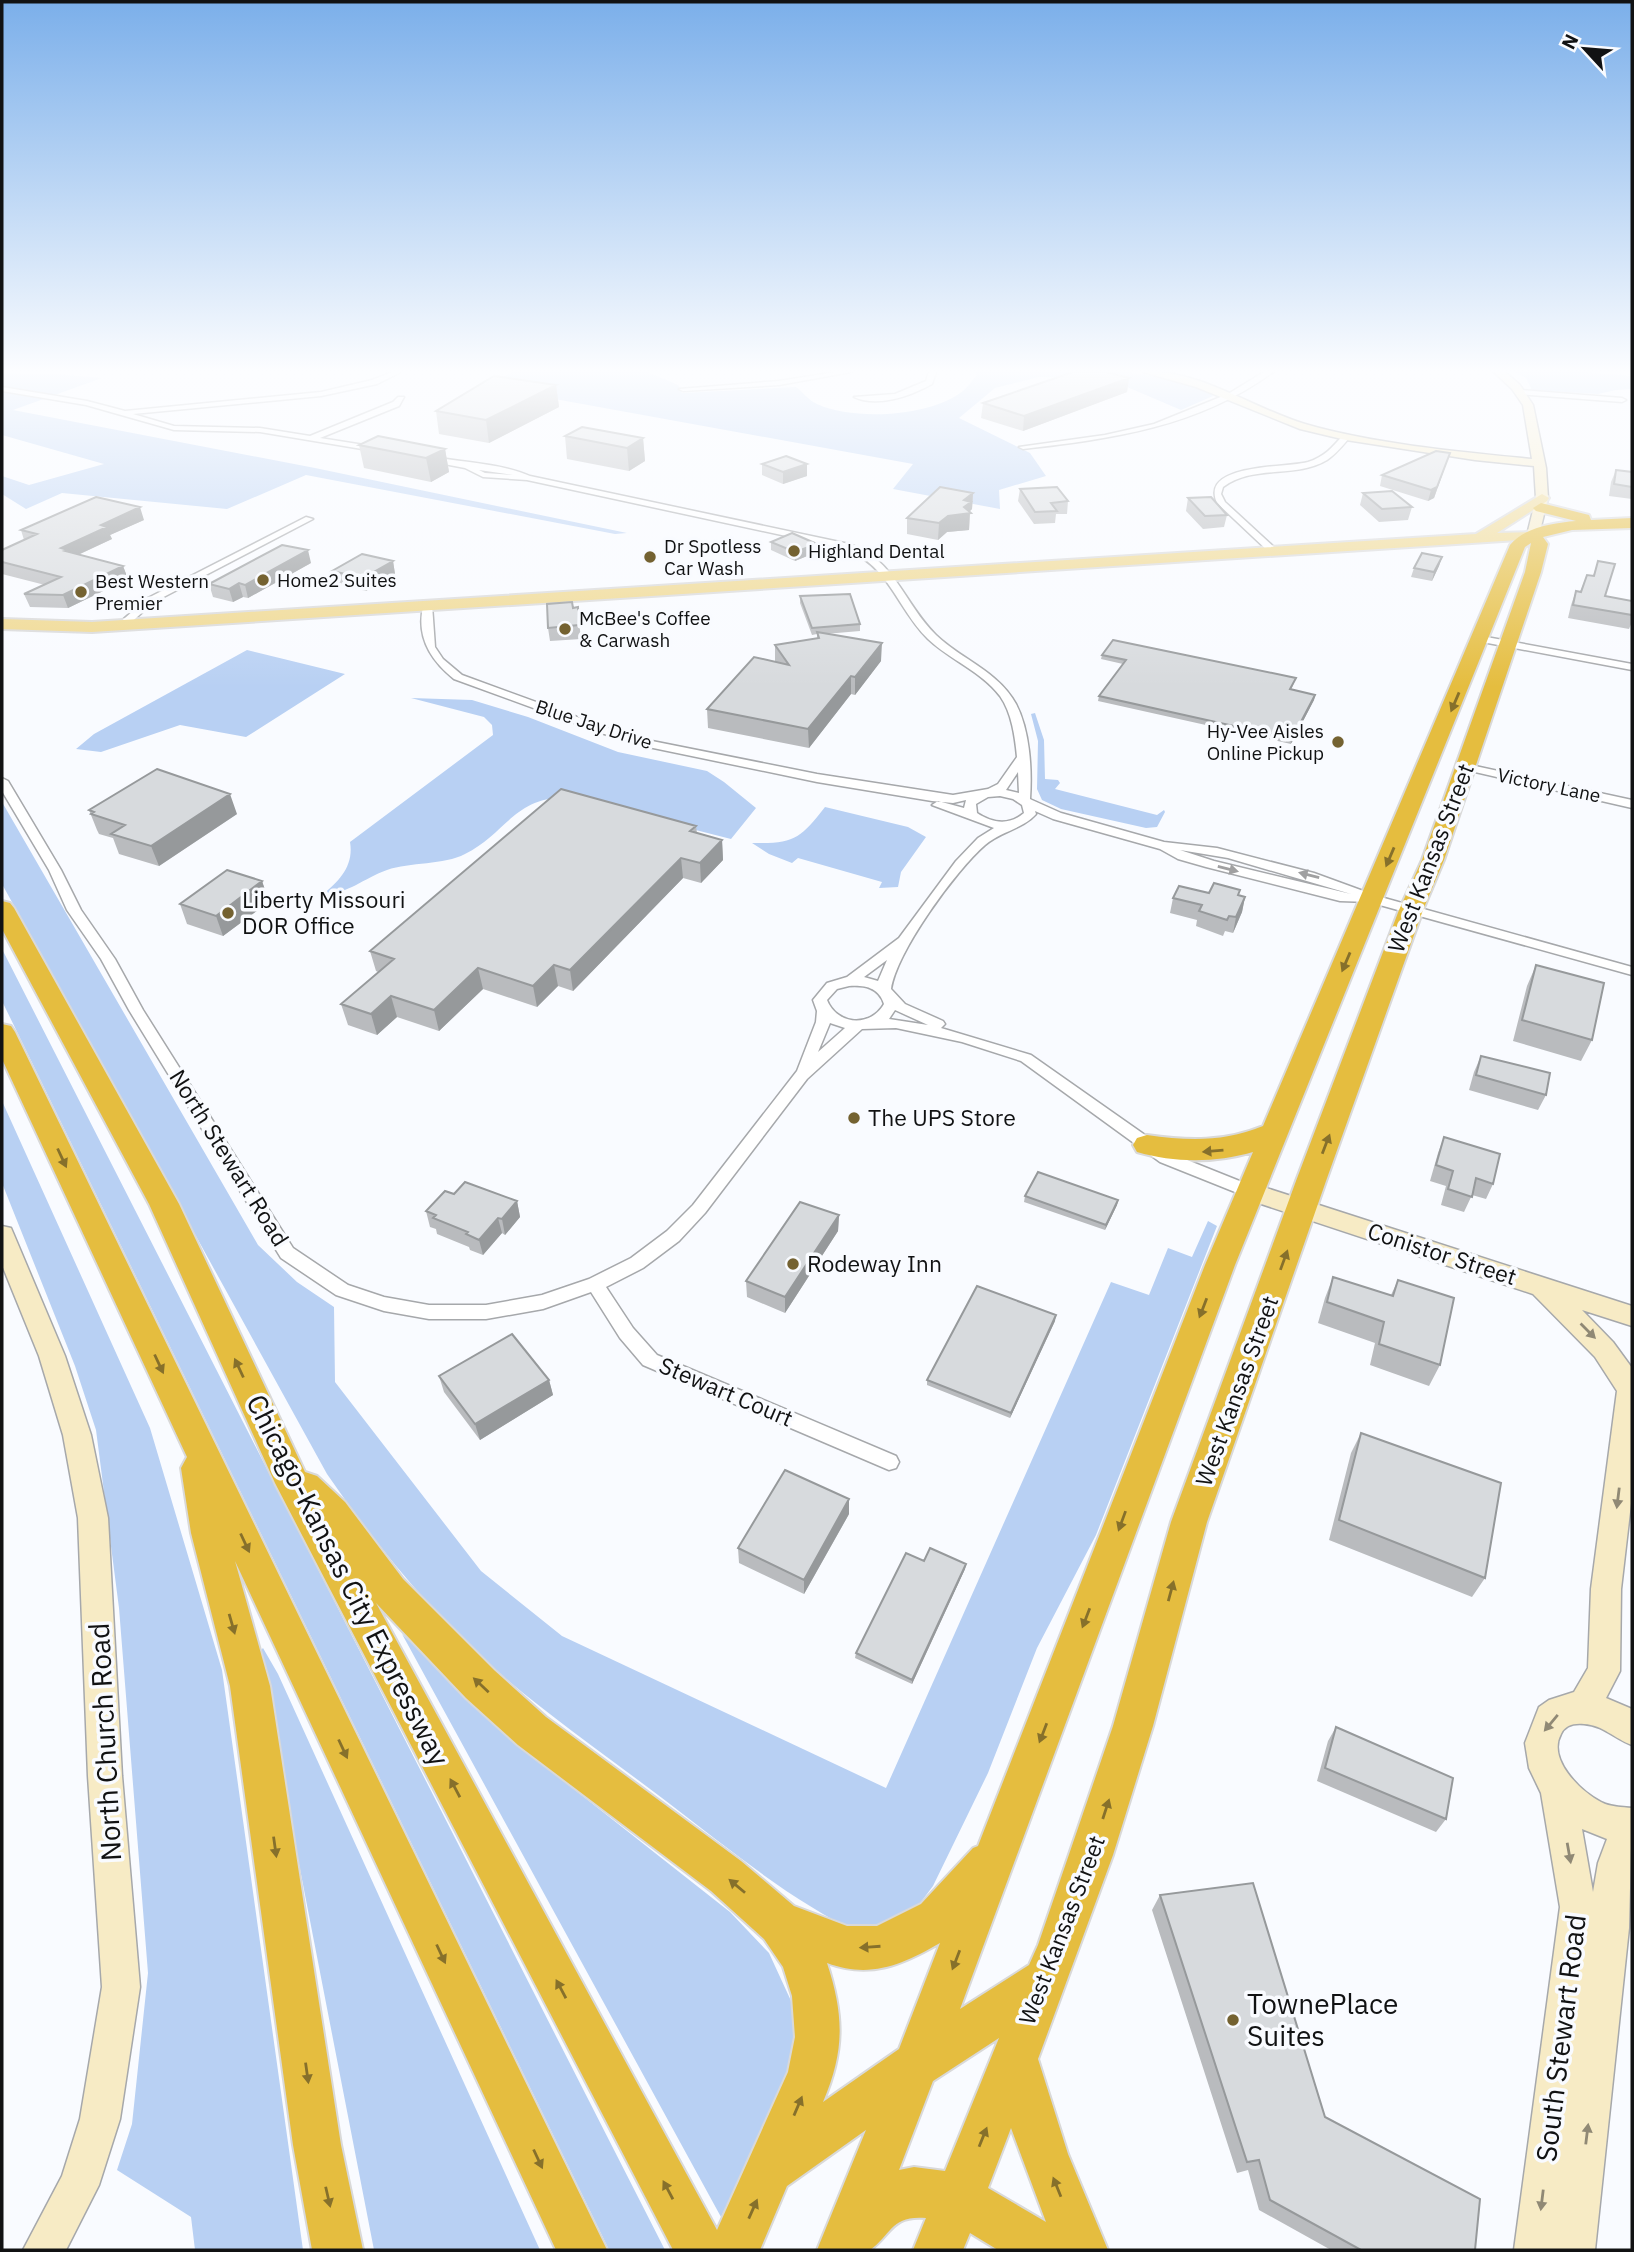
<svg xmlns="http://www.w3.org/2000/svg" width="1634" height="2252" viewBox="0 0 1634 2252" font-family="'IBM Plex Sans',sans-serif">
<rect width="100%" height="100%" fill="#f9fbff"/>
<!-- green -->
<path fill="#b8d0f3" d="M513,372H648L678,385L682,393L796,387C803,392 809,401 817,404C854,421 930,417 963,391C968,387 972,380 977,375L974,372H1129L1200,385L1213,396L1181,410L1120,384L1075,378L1039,377L995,388L959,418L1030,453L1046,476L999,490L1000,509L893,489L913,464L483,386Z
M1515,372H1585L1632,376V389L1616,390L1598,394L1532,390L1526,378Z
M2,373L55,374L102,378L13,410L315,468L627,533L615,534L306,475L227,509L62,493L26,509L2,494V476L29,485L104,464L2,435Z
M247,650L345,674L246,737L180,725L101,752L76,749L94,734Z
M411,698L472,700L528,717L618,752L707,771L724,782L756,808L731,839L570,798C515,795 507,833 465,854C444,865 410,862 387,870C362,879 350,893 322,895C340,881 354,865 350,842L493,735L492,725L484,717Z
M1035,713L1044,740L1045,779L1058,780L1060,783L1055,789L1157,815L1164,810L1165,812L1157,827L1146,828L1061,809L1042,800L1037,789L1038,741L1031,714Z
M2,802L258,1245L297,1282L334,1307L335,1382L481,1571L562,1636L886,1788L1111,1282L1149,1295L1168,1248L1192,1257L1208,1221L1217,1226L1096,1535L1037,1648L988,1773L933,1886L909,1918L863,1935C791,1901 729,1849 666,1801C612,1760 556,1721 505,1678C436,1619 378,1548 327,1474L2,884Z
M825,807L908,827L926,837L901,872L898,887L879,888L882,882L798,858L792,863L769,854L752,843C794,844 800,839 825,807Z
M2,949L665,2250H609L2,1001Z
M2,1101L150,1428L222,1670L303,2250H195L191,2217L117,2170L132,2124L148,1973L119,1608L96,1430L75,1366L2,1183Z
M402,1634L537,1760L730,1912L769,1953L792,2003L796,2046L772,2118L721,2217Z
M263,1648L278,1674L540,2250H374L258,1653Z"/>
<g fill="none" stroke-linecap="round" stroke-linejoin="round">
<defs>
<path id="street" d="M392,372H401L377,384L321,396L133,414L174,426L260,428L310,436L393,402L398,397H404L399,406L320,438L383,448L380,452L260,432L174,430L86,405L2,391V387L87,401L125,411L321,392L372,380Z
M836,372H851L779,385L683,391L679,389L779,381Z
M929,372H936L932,384C911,396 877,408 854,397L895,394L926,381Z
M1264,372H1273C1199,427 1111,439 1023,449L1019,447L1105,435L1154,424L1228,394Z
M1520,390L1622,398L1626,400L1622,402L1517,394Z
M1343,435L1350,437C1343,445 1336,454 1327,460C1295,479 1254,464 1223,487L1221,494L1225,502L1275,548V552H1269L1217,503C1199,463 1287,468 1308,462C1324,457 1333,447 1343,435Z
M426,456C458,462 501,463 530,476L849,544C895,559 904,604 936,635C962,660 998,671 1016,704C1030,731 1032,770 1030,799L1032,800L1061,813L1164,842L1217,848L1314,873L1377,896L1632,967V975L1369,902L1340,901L1206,867L1178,859L1160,849L1053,819L1035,811L1036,814C1023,829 1001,831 985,845C956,870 897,951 891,989L905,1004L943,1021L945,1024L941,1028L1031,1055L1172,1154L1257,1188L1259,1192L1257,1196H1245L1160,1162L1021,1061L962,1042L896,1028L862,1029L807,1079L705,1213L679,1241L643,1268L606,1287L633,1328L657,1355L896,1456L899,1462L896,1468L889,1470L643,1365L620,1338L591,1292L543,1309L486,1319H429L384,1311L336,1295L281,1258L129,1010L101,959L67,910L49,870L2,791V778L8,781L61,870L81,910L115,959L143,1010L293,1248L348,1285L384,1297L429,1305H486L542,1295L589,1279L631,1258L667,1231L693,1205L797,1071L816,1022L817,1011L813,1000L827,983L847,977L899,938L956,861L978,838L994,828L932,805L938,801L964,808L966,800L953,803L932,801L817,782L629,743L454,679C430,660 415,635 424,603L432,605L435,647L443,659L462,675L632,737L817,774L953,795L988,789L998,784L1017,757C1015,737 1012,713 1000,696C981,671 950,660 928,639C896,607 891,568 846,549L527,480L483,477L465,468L423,460ZM479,470L513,475L485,473ZM1018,772L1019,793L1006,790ZM1000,796L1013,799L1022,805L1024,813C1009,826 992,823 977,813L976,804L988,797ZM1180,850L1228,858L1351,894L1214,861ZM887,960L878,981L864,977ZM849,986C864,985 879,987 884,1004C870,1028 837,1025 827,1000L837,989ZM895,1010L928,1025L889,1019ZM830,1023L845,1028L818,1052Z
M306,517L313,519L154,602L127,626L118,624L148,598Z
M1481,636L1632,664V670L1477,641V637Z
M1466,764L1632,800V808L1462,769L1460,767Z"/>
<path id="secondary" d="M1143,372C1197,368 1254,409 1305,424C1373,444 1461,452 1532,459L1523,405L1512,389L1494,372H1505L1520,385L1533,405L1546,468L1548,498L1539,535L1533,539L1527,535L1536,498L1534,466L1475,460L1346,440L1300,429L1196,387Z
M1251,1183L1632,1306V1326L1582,1310L1613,1342L1632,1368V1495L1621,1589L1620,1671L1606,1698L1632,1709V1745C1615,1739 1603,1725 1584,1724C1574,1723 1565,1725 1561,1734C1547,1759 1580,1791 1601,1802C1610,1807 1622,1807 1632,1808L1629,1928L1595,2250H1514L1560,1907L1541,1793L1529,1768L1525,1743L1539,1707L1549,1700L1574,1692L1588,1668L1591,1589L1617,1391L1595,1357L1533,1294L1243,1198L1239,1192L1243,1186ZM1582,1829L1607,1839L1598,1863L1593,1892Z
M2,1226L11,1228L14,1235L65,1356L91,1435L108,1518L122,1776L140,1987L120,2119L99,2185L66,2250H23L62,2176L80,2119L102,1987L88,1776L78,1518L63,1435L39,1356L2,1265Z"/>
<path id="primary" d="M1542,494L1549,498L1547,501L1497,533L1538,532V538L1533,539L92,632L2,629V619L92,622L1476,534Z"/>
<path id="highway" d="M1541,503L1589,515L1591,520L1632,518V528L1572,530L1543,537L1548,544L1541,572L1444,860L1423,910L1326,1181L1207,1522L1153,1726L1113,1855L1038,2059L1068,2154L1108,2250H998L970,2233L963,2250H913L926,2218C891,2215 892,2234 870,2250H817L866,2130L787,2186L760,2250H673L275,1483L149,1204L2,929V901L10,903L14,908L179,1204L305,1472L317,1476L345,1502L403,1579L494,1670L546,1717L741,1861L794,1906L847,1926H877L921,1904L973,1848L978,1846L1205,1265L1253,1152C1215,1163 1175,1163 1137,1152L1133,1145L1137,1138L1147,1135C1189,1141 1224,1142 1263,1126L1510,545C1525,527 1553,523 1576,521L1536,511L1533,508ZM1531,543L1525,572L1422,860L1399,910L1296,1181L1171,1522L1113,1726L1038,1945L1029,1965L960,2009L1235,1265L1525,547ZM376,1603L466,1698L518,1745L711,1891L764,1939L783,1967L792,1996L795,2037L788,2072L717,2230ZM940,1943L899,2049L823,2102C845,2051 844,2015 827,1963C870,1979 902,1965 940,1943ZM999,2038L945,2171L914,2167L899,2170L933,2081ZM1011,2128L1046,2222L988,2188Z
M2,1024L11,1026L15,1032L607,2250H556L235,1561L270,1686L341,2145L363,2250H312L293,2145L230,1686L191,1533L181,1468L187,1457L2,1059Z"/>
</defs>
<!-- street casing -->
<use href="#street" stroke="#a6a8ab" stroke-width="3"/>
<!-- secondary casing -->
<use href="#secondary" stroke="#a6a8ab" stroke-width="3"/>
<!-- primary casing -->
<use href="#primary" stroke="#d9d9d9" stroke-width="4"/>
<!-- highway casing -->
<use href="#highway" stroke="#d9d9d9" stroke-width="4"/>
<!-- street -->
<use href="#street" fill="#fff" fill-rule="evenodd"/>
<!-- secondary -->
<use href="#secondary" fill="#f7ebc5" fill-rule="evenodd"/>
<!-- primary -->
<use href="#primary" fill="#efd78c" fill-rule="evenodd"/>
<!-- highway -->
<use href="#highway" fill="#e5bd3f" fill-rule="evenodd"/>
</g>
<!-- wall -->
<path fill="#b9bbbe" d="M1129,378L1127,392L1023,431L981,418L983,403Z
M556,385L559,407L489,443L439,434L436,411Z
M565,436L643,438L645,461L629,471L567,459Z
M359,445L445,449L449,472L431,482L364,468Z
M1450,453L1434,498L1428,501L1380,486L1382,475Z
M762,464L807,476L783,484L762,475Z
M1616,470L1632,472V499L1609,496L1611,482Z
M1020,489L1068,501L1067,514H1056L1055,523L1034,524L1018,501Z
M973,493L972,509L970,511L969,530L947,532L938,540L907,534V518Z
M1363,493L1412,507L1408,520L1379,522L1360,505Z
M1188,498L1227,515L1224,527L1203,529L1186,511Z
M144,520L110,535L112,539L78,555L123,566L128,579L68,608L30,607L24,594L45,585L2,574V550L24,540L21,530Z
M771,542L817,552L795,561L771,550Z
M1442,557L1439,566L1432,581L1411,577L1414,568Z
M393,561L395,574L366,591L335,584L332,571Z
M1598,561L1605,596L1632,601V622L1629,629L1568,618L1571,605L1576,591L1580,592L1587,575L1593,576Z
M311,563L248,598L243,597L233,602L213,597L209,584Z
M800,596L860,624V631L825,634L881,661L855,695L851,694L809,748L708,728L707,709L775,662V645L817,638V634L812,635L800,603Z
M573,608L579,621L581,639L550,641L548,628Z
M1102,655L1296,678L1291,690L1315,695L1314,700L1291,744L1098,701L1099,696L1123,664L1101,659Z
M89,810L237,814L159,866L119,854L113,838L99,834L97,830Z
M696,826L697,833L722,840L723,860L701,883L683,878L573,991L558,986L537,1007L483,989L439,1031L397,1017L377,1035L348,1025L341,1004L378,972L376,971L370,951Z
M262,881L269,902L223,936L187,924L180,904Z
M1240,890L1238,895L1245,897L1242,912L1233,933L1225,931L1223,936L1196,926L1197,920L1170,913L1173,898Z
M1536,965L1592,1040L1581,1061L1513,1041L1527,986Z
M1481,1056L1546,1095L1538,1110L1469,1090L1474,1072Z
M1444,1137L1493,1184L1486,1199L1472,1195L1464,1212L1441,1205L1446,1186L1430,1181L1438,1153Z
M454,1194L517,1201L520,1217L505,1235L502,1233L483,1255L470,1250L469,1247L437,1234L436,1229L430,1227L426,1211Z
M1025,1196L1118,1200L1117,1205L1105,1230L1024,1202Z
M839,1215L838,1231L785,1313L747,1297L746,1281Z
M1333,1277L1391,1295L1398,1280L1440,1365L1429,1386L1370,1365L1375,1343L1318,1323L1325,1298Z
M1055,1321L1010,1418L927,1385V1380Z
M439,1376L549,1380L553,1395L480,1440L444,1392Z
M1361,1433L1485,1578L1472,1597L1329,1540L1351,1453Z
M849,1514L804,1594L739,1563L738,1548Z
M924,1561L966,1564L965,1569L912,1684L855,1658L856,1653Z
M1336,1727L1446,1819L1436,1832L1317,1781L1328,1741Z
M1160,1895L1325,2117L1475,2250H1331L1259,2210L1248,2170L1237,2173L1152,1910Z"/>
<!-- shaded-wall -->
<path fill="#96999b" d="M1129,378L1127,392L1023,431L1024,416Z
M556,385L559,407L489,443L486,420Z
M643,438L645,461L629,471L627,448Z
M445,449L449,472L431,482L426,458Z
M1450,453L1434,498L1428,501L1431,490Z
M807,464V476L783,484V472Z
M973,493L972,509L970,511L969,530L947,532L938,540L939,523Z
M140,507L144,520L110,535L112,539L71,558L61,548L101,525Z
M817,544V552L795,561V552Z
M308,550L311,563L248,598L245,585Z
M1442,557L1439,566L1432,581L1434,572Z
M393,561L395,574L366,591L363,578Z
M123,566L128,579L68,608L63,595Z
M239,583L243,597L233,602L229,589Z
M882,643L881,661L855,695V677Z
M851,676V694L809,748L808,729Z
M1315,695L1314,700L1291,744L1292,739Z
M230,794L237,814L159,866L151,846Z
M722,840L723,860L701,883L700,863Z
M681,858L683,878L573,991L570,970Z
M262,881L269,902L223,936L216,916Z
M1245,897L1242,912L1233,933L1236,917Z
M554,965L558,986L537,1007L533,986Z
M478,968L483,989L439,1031L434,1010Z
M391,996L397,1017L377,1035L371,1014Z
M1118,1200L1117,1205L1105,1230L1106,1225Z
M517,1201L520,1217L505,1235L502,1219Z
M839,1215L838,1231L785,1313V1297Z
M498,1218L502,1233L483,1255L479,1240Z
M1056,1315L1055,1321L1010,1418L1011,1413Z
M549,1380L553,1395L480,1440L475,1424Z
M849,1499V1514L804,1594V1580Z
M966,1564L965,1569L912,1684V1680Z"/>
<!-- building -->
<path fill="#d7dadd" stroke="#96999b" stroke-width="2" d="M1073,372H1106L1129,378L1024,416L983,403Z
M494,376L556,385L486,420L436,411Z
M582,427L643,438L627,448L565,436Z
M378,436L445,449L426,458L359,445Z
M1436,451L1450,453L1437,487L1431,490L1382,475Z
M786,456L807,464L783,472L762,464Z
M1616,470L1632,472V487L1614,484Z
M940,487L973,493L964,500L971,502L964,507L971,513L948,516L939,523L907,518Z
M1057,487L1068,501L1051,503L1057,511L1035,512L1020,489Z
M1392,491L1412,507L1382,509L1363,493Z
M96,497L140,507L101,525L107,527L61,548L68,550L65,551L123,566L63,595L24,594L61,577L2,562V550L37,534L21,530Z
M1211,497L1227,515L1205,516L1188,498Z
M792,533L817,544L795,552L771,542Z
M282,545L308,550L245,585L239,583L229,589L209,584Z
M1422,553L1442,557L1434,572L1414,568Z
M362,554L393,561L363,578L332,571Z
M1598,561L1615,564L1605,596L1632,601V615L1573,605L1576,591L1581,592L1587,575L1594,576Z
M850,594L860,624L812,628L800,596Z
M572,602L573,608L578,607L579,625L548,628L547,604Z
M817,632L882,643L855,677L851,676L808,729L707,709L754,657L789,665L775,645L819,638Z
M1113,640L1296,678L1290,689L1315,695L1292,739L1099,696L1126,660L1102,655Z
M157,769L230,794L151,846L111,834L125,825L91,814L94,812L89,810Z
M561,789L696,826L690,831L722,840L700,863L681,858L570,970L554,965L533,986L478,968L434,1010L391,996L371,1014L341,1004L394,959L370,951Z
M227,870L262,881L216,916L180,904Z
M1214,883L1240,890L1238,895L1245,897L1236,917L1229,916L1227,920L1199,911L1202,905L1173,898L1179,886L1209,893Z
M1536,965L1604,983L1592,1040L1522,1020Z
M1481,1056L1550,1073L1546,1095L1476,1075Z
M1444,1137L1500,1154L1493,1184L1476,1178L1472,1197L1448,1189L1453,1171L1436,1165Z
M1038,1172L1118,1200L1106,1225L1025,1196Z
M465,1182L517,1201L502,1219L498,1218L479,1240L466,1234L468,1232L433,1218L436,1215L426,1211L445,1191L454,1194Z
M800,1202L839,1215L785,1297L746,1281Z
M1333,1277L1393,1296L1398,1280L1454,1298L1440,1365L1379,1344L1384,1322L1327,1302Z
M977,1286L1056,1315L1011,1413L927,1380Z
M512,1334L549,1380L475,1424L439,1376Z
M1361,1433L1501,1483L1485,1578L1339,1520Z
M785,1470L849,1499L804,1580L738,1548Z
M930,1548L966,1564L912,1680L856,1653L906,1553L924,1561Z
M1336,1727L1453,1778L1446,1819L1325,1768Z
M1253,1883L1325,2117L1480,2199L1475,2250H1361L1270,2200L1259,2160L1247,2162L1160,1895Z"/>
<!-- one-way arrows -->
<defs><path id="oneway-solid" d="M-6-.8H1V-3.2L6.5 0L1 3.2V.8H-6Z" transform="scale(1.75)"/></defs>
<g fill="#86702b">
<use href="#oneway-solid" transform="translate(1455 702) rotate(113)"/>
<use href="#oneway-solid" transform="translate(1390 857) rotate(113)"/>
<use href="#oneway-solid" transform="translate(1346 962) rotate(113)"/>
<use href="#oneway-solid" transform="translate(1326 1144) rotate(-69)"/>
<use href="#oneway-solid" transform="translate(1213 1151) rotate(175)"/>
<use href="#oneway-solid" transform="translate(62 1158) rotate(65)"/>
<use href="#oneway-solid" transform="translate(1284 1260) rotate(-70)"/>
<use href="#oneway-solid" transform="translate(1203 1308) rotate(111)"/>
<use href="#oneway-solid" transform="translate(159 1364) rotate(65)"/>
<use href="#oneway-solid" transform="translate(239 1368) rotate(-115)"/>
<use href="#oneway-solid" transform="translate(1122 1521) rotate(110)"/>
<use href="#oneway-solid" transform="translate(245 1543) rotate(65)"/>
<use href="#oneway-solid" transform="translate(1171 1591) rotate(-75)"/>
<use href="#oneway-solid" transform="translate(1086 1618) rotate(111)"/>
<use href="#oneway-solid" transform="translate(232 1624) rotate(74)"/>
<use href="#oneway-solid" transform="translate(481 1685) rotate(-137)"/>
<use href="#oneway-solid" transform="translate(1043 1733) rotate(111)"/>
<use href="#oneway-solid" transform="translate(343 1749) rotate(65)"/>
<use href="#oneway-solid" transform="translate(455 1788) rotate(-118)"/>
<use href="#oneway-solid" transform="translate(1106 1809) rotate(-72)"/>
<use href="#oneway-solid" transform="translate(275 1847) rotate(82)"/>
<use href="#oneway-solid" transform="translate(737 1886) rotate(-140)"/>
<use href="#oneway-solid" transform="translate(870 1947) rotate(176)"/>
<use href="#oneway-solid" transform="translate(441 1954) rotate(65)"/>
<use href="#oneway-solid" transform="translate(956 1960) rotate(111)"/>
<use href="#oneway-solid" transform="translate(561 1989) rotate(-118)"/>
<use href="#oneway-solid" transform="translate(307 2073) rotate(82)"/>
<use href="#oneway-solid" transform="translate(798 2106) rotate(-67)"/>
<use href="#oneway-solid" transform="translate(983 2137) rotate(-68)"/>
<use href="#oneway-solid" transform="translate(538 2159) rotate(65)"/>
<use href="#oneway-solid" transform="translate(1057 2187) rotate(-112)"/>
<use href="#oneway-solid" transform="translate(668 2190) rotate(-118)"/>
<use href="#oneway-solid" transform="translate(328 2197) rotate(77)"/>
<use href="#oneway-solid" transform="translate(753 2209) rotate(-66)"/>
</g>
<g fill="#a0a0a1">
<use href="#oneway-solid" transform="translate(1228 869) rotate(14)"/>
<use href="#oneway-solid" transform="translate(1309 875) rotate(-166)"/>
</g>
<g fill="#908975">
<use href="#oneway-solid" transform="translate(1588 1331) rotate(45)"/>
<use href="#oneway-solid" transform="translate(1618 1498) rotate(97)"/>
<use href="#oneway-solid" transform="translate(1551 1723) rotate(130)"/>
<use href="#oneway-solid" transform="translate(1569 1853) rotate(80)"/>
<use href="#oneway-solid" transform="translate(1587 2134) rotate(-83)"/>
<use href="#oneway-solid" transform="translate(1542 2200) rotate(97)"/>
</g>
<!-- sky -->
<linearGradient id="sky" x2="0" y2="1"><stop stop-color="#7bafea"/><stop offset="0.54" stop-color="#fcfdff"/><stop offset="1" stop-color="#fcfdff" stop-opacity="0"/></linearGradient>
<rect width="1634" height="687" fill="url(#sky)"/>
<!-- markers -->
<g fill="#746231" stroke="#f9fbff" stroke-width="2.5">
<circle cx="794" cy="551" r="7"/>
<circle cx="650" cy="557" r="7"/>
<circle cx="263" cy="580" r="7"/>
<circle cx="81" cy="592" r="7"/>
<circle cx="565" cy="629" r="7"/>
<circle cx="1338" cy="742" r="7"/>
<circle cx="228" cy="913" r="7"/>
<circle cx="854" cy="1118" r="7"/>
<circle cx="793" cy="1264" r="7"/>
<circle cx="1233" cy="2020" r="7"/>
</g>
<g text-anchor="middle" stroke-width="7" stroke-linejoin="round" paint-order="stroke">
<!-- far-poi labels -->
<g font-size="19" fill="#111213" stroke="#f9fbff" text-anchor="start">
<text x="664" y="553">Dr Spotless<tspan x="664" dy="22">Car Wash</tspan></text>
<text x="808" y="558">Highland Dental</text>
<text x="277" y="587">Home2 Suites</text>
<text x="95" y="588">Best Western<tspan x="95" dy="22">Premier</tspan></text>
<text x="579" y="625">McBee's Coffee<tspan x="579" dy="22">&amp; Carwash</tspan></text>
<text x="1324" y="738" text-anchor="end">Hy-Vee Aisles<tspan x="1324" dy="22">Online Pickup</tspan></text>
</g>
<!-- far-street labels -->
<g font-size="19" fill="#111213" stroke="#f9fbff">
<text transform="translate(594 724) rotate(18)" y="7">Blue Jay Drive</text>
<text transform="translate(1549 785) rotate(12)" y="7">Victory Lane</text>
</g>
<!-- street labels -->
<g font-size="23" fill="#111213" stroke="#f9fbff">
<text transform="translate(1431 858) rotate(-69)" y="8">West Kansas Street</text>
<text transform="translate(229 1158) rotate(58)" y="8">North Stewart Road</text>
<text transform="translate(1442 1254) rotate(18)" y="8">Conistor Street</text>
<text transform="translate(1237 1391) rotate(-70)" y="8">West Kansas Street</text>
<text transform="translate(726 1392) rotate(23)" y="8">Stewart Court</text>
<text transform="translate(1062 1930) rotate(-69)" y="8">West Kansas Street</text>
</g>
<!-- poi labels -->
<g font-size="23" fill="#111213" stroke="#f9fbff" text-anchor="start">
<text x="242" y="908">Liberty Missouri<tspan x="242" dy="26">DOR Office</tspan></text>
<text x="868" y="1126">The UPS Store</text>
<text x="807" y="1272">Rodeway Inn</text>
</g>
<!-- near-street labels -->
<g font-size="28" fill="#111213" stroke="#f9fbff">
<text transform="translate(348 1580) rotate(63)" y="10">Chicago-Kansas City Expressway</text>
<text transform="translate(105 1742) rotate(-93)" y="10">North Church Road</text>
<text transform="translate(1561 2038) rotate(-83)" y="10">South Stewart Road</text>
</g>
<!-- near-poi labels -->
<g font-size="28" fill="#111213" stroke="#f9fbff" text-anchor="start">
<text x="1247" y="2014">TownePlace<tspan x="1247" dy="32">Suites</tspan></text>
</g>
</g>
<!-- border -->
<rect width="1634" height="2252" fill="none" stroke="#111213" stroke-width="7"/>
<!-- north arrow -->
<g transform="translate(1585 49) rotate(296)" stroke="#f9fbff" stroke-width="5" paint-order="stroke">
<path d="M0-5L12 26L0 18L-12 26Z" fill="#111213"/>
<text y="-10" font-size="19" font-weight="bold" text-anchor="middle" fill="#111213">N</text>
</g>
</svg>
